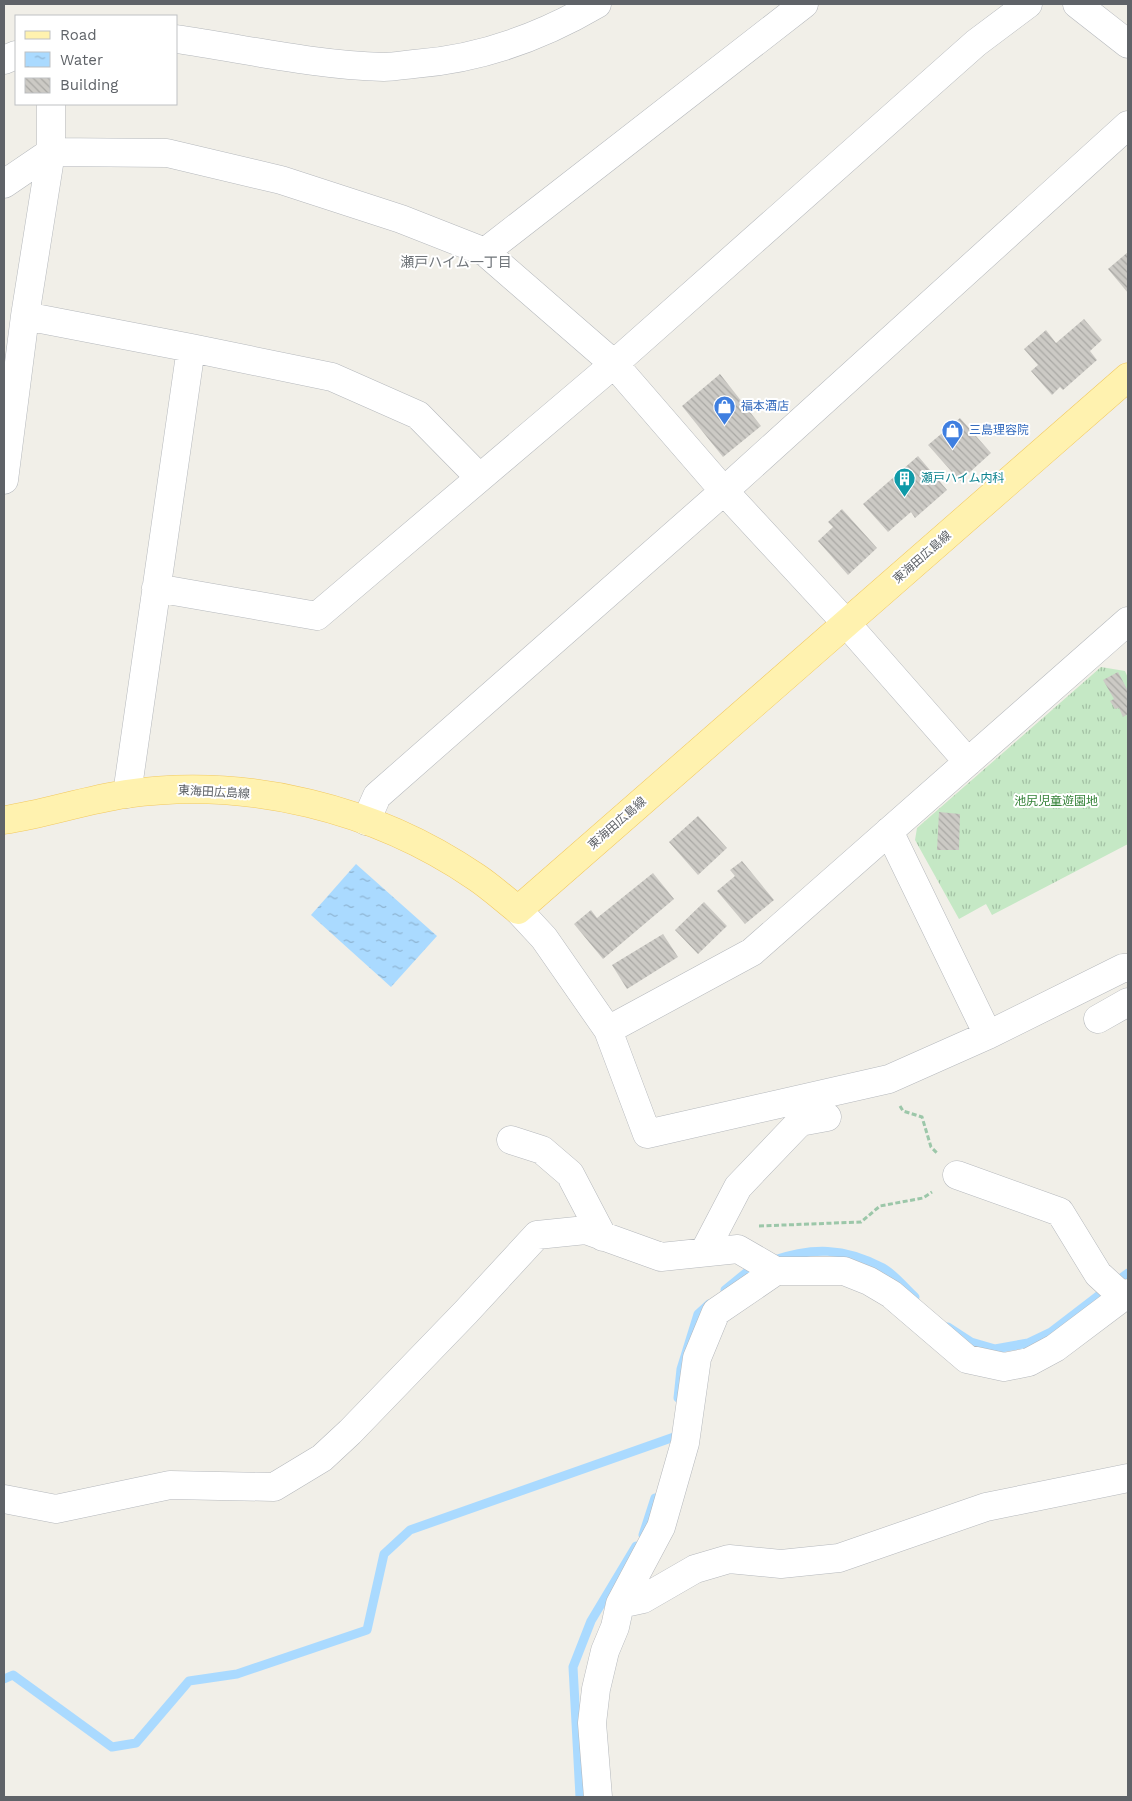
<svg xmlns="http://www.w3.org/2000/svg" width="1132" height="1801" viewBox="0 0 1132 1801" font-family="'Work Sans','Noto Sans JP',sans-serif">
<defs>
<pattern id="grass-tufts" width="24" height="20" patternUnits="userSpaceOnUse" patternTransform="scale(1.25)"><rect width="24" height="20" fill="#c5e8c5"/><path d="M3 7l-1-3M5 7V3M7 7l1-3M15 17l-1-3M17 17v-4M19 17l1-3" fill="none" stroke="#a3c0a4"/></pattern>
<pattern id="water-ripples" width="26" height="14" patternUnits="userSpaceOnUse" patternTransform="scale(1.25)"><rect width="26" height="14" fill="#aadaff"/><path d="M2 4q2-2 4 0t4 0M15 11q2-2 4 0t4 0" fill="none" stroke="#8eb4d2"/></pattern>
<pattern id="building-back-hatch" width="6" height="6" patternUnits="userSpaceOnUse" patternTransform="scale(1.25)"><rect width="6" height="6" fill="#cccac5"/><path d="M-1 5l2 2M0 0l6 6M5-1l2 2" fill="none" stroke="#a9a8a4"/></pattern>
</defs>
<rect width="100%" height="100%" fill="#f1efe8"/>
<!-- grass -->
<path fill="url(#grass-tufts)" d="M1101,667L1125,671L1128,678V844L992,915L986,904L959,919L915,840L917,828Z"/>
<!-- water -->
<path fill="url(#water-ripples)" d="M356,864L437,936L391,987L311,915Z"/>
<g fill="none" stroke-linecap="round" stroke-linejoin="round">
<!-- stream -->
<path stroke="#aadaff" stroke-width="9" d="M771,1261C812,1247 844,1247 883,1268C894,1274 905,1288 915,1297
M725,1290L747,1272L759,1266
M948,1327L971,1342L995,1349L1028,1343L1051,1332L1128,1273
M678,1398L681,1369L698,1314L709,1304
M643,1535L655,1498
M4,1679L13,1675L112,1747L136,1743L189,1681L237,1674L367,1630L384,1554L410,1530L674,1437
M580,1797L573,1667L591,1621L636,1546"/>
</g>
<!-- building -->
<path fill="url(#building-back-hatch)" d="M1128,252V293L1108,269Z
M1084,319L1102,340L1090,351L1097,360L1063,390L1060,387L1052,395L1031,371L1038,365L1024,349L1046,330L1056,343Z
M720,374L761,426L723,457L682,406Z
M960,418L991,453L960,481L928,445Z
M918,456L947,490L915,518L911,512L888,532L863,504Z
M842,509L877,548L848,575L818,541L833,527L828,522Z
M1118,672L1128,691V714L1123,717L1119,708L1115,709L1110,701L1114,699L1103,680Z
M939,812L960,814L959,850H937Z
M698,816L727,848L698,875L669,842Z
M742,861L774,900L745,924L717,891L735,876L730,870Z
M653,873L674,899L603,959L574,924L591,910L597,918Z
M704,902L727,926L698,954L675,930Z
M663,934L678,957L627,989L612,965Z"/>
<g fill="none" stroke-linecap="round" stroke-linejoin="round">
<defs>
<path id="minor" d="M1077,4L1128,44
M4,184L51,152L167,153L281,180L401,219L485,252L614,364L724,491L846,623L968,762
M485,252L804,4
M25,316L191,348L332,377L418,415L479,477
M4,480L25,316L51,152V104
M156,588L317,616L614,364L976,43L1028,4
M127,794L191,348
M366,821L377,796L724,491L1128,125
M889,831L988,1035
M518,910L544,938L608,1030L647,1134L889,1079L988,1035L1123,968H1128
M1098,1019L1128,1002
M608,1030L752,952L1128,621
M511,1140L542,1150L570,1174L603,1237
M957,1175L1060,1212L1098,1274L1123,1297
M704,1252L738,1187L800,1122L827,1117
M4,1499L56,1509L170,1485L274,1487L322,1458L350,1432L466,1312L537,1235L586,1230L661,1257L738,1249L776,1271H844L869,1281L891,1294L967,1359L1004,1367L1029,1362L1055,1348L1128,1293
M620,1604L643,1599L695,1569L729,1559L781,1564L839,1558L986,1507L1128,1478
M598,1797L592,1723L596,1689L605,1651L615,1627L620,1604L661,1527L685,1443L697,1358L716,1312L776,1271"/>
<path id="tertiary" d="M176,39C245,49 314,65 384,67C394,67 404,65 414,64C479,59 541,37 597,4
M4,60L16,55"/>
<path id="primary" d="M4,820C45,814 85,800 126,794C248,777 375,808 476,877C491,887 504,899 518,910L1128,377"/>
</defs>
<!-- minor casing -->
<use href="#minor" stroke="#b5b8bc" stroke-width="29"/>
<!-- tertiary casing -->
<use href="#tertiary" stroke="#b5b8bc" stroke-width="29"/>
<!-- primary casing -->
<use href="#primary" stroke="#f2c960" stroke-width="29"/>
<!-- path -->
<path stroke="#9cc7a9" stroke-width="3" stroke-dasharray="5 2.5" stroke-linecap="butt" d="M900,1106L903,1111L922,1117L931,1147L938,1154
M759,1226L861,1222L880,1206L923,1198L932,1192"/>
<!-- minor -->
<use href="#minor" stroke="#fff" stroke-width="28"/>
<!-- tertiary -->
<use href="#tertiary" stroke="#fff" stroke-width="28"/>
<!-- primary -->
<use href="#primary" stroke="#fff2af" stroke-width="28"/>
</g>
<!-- icons -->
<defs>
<symbol id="shop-pin" viewBox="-11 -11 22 30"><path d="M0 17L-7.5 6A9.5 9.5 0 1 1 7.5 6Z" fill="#3f7fe0" stroke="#fff"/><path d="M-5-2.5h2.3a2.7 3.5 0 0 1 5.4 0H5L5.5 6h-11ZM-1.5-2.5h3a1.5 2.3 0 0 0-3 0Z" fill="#fff"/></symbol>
<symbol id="building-pin" viewBox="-11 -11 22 30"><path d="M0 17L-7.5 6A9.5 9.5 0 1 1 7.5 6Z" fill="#0f9aa8" stroke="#fff"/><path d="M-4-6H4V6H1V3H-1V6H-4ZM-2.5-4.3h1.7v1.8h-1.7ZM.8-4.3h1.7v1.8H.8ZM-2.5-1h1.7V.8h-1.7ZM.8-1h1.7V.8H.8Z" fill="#fff"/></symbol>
</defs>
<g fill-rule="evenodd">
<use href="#shop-pin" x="712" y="394" width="25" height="34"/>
<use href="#shop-pin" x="940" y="418" width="25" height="34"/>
<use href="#building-pin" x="892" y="466" width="25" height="34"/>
</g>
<g text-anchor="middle" stroke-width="4" stroke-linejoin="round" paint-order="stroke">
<!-- shop labels -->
<g font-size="12" fill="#366cbe" stroke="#fff" text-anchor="start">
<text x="741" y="410">福本酒店</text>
<text x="969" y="434">三島理容院</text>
</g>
<!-- culture labels -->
<g font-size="12" fill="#0d838f" stroke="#fff" text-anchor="start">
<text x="921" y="482">瀬戸ハイム内科</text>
</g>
<!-- street labels -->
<g font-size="12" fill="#5f6368" stroke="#fff">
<text transform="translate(922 557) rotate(-41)" y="4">東海田広島線</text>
<text transform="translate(214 792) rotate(3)" y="4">東海田広島線</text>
<text transform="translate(617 823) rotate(-41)" y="4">東海田広島線</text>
</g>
<!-- park labels -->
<g font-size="12" fill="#348238" stroke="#fff">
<text x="1056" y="805">池尻児童遊園地</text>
</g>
<!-- neighbourhood labels -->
<g font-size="14" fill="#70757a" stroke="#fff">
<text x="456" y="267">瀬戸ハイム一丁目</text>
</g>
</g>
<!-- border -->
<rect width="1132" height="1801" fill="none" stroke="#5f6368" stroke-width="10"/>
<!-- legend -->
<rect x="15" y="15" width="162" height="90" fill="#ffffff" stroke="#bfc1c3"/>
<rect x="25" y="31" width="25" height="8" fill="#fff2af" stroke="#bfc1c3"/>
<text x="60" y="40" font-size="15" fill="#5f6368">Road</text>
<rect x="25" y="52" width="25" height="15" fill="url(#water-ripples)" stroke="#bfc1c3"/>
<text x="60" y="65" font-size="15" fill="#5f6368">Water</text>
<rect x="25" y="78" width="25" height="15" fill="url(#building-back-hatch)" stroke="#bfc1c3"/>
<text x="60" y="90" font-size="15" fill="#5f6368">Building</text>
</svg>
